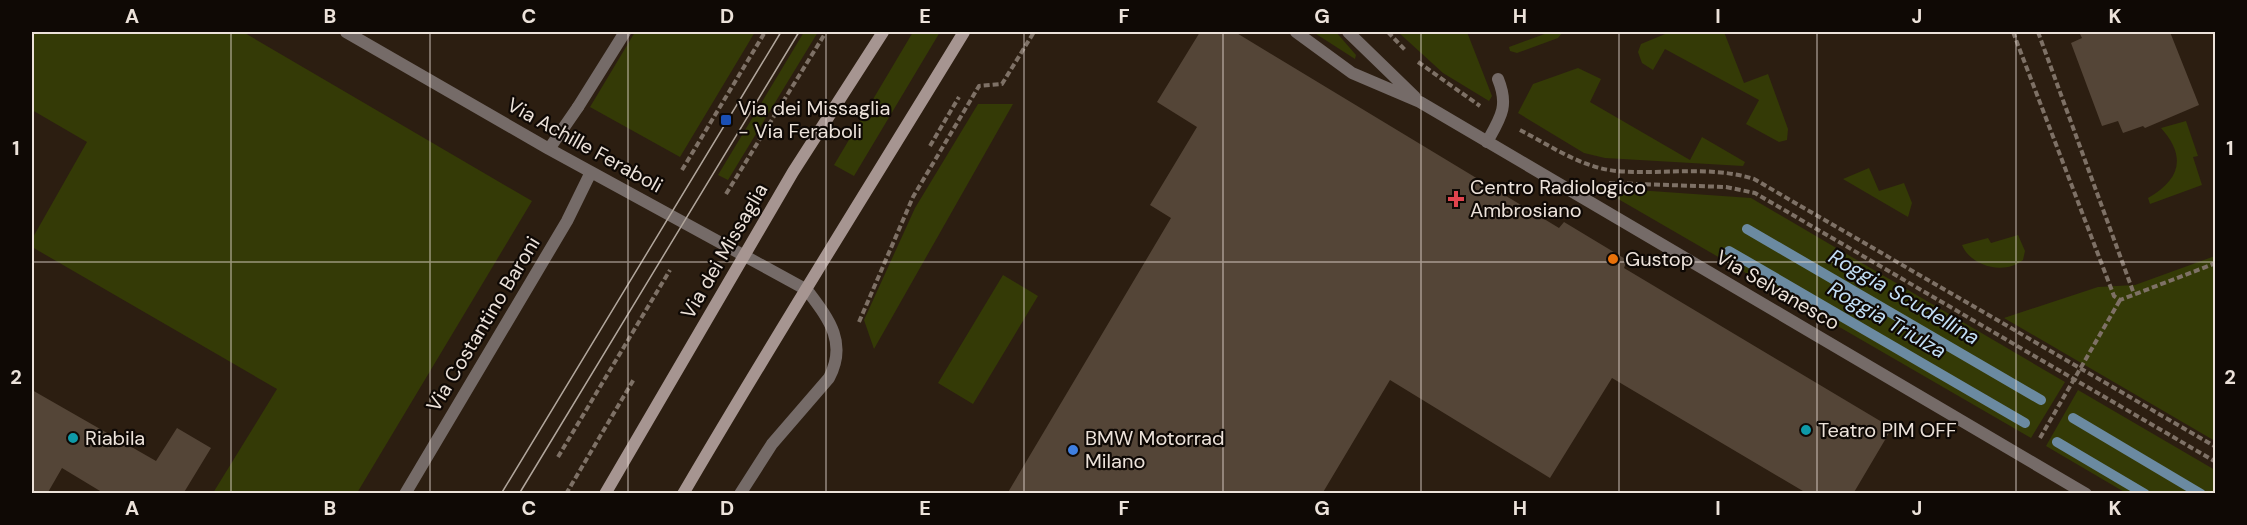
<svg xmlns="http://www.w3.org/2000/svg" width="2247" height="525" viewBox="0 0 2247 525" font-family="'DM Sans',sans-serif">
<rect width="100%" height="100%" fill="#2c1e11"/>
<!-- green -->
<path fill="#343a06" d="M32,32H243L532,201L357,493H213L277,389L32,247V239L87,142L32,110Z
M635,32H755L680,157L590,107Z
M804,32H818L728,180L718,175Z
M913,32H940L854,176L834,165Z
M1313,32H1336L1356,55L1355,59Z
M1398,32H1467L1492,96L1489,101L1443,73Z
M1550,32H1563L1558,38L1517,53L1510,51L1509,47Z
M1670,32H1724L1744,83L1768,74L1788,129L1787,140L1779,142L1746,124L1759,100L1665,49L1653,70L1642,63L1638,52L1641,44Z
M1578,68L1601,79L1590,102L1690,160L1702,137L1745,162L1743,166L1605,158L1584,153L1518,113L1533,84Z
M978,104H1013L874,349L864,320L915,208Z
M2186,121L2198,156L2193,157L2202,185L2150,204L2148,198C2180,180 2187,157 2161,128Z
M1869,168L1879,191L1904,183L1912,203L1908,217L1843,179Z
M1594,185L1608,188L1751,198L2065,382L2031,438Z
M2018,235L2025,251L2023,260C2005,275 1971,267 1962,245L1988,238L1991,243Z
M2215,256V441L2004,318L2098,287L2135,285Z
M1003,275L1038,296L973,404L938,383Z
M2078,390L2215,470V493H2126L2046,446Z"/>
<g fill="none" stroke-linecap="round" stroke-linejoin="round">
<!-- stream -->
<path stroke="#6b8aa1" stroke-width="10" d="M1747,229L2041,400
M1729,251L2025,423
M2073,418L2201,494
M2057,442L2145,494"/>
</g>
<!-- building -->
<path fill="#544537" d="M1200,32H1235L1559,228L1564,222L1627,260L1624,268L1892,428L1853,494H1808L1612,378L1550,478L1390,380L1322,494H1007L1171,218L1150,205L1197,127L1157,102Z
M2079,32H2170L2199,105L2145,128L2143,126L2123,133L2118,121L2102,126L2071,43L2082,38Z
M32,390L156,461L177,428L211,448L183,494H105L62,468L47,494H32Z"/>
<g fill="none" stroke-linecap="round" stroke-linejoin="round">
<!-- path -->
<path stroke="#7e7166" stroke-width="4" stroke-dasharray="6 3" stroke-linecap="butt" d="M1388,32L1406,51
M2013,32L2114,296L2120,300L2216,263
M2038,32L2134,294
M1418,62L1480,106
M1520,130C1551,146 1582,168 1617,171C1663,175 1710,165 1754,179L2216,447
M930,146L959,97
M682,170L765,32
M1609,183L1726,187L1755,193L2216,462
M726,194L826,32
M859,322L913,197L979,86L1002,84L1034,32
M2040,438L2120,300
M558,457L670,270
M566,494L634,379"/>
<!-- lane -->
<path stroke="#756b68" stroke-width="12" d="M578,107L625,32
M1487,142C1501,117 1509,106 1498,79"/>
<!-- street -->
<path stroke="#756b68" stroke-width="12" d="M346,32L549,149L807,290C828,318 848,342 829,378L772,444L740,494
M1296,32L1352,73L1420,102L2086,494
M1348,32L1415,97
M549,149L578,107
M405,494L567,221L591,172"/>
<!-- secondary -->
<path stroke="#a69591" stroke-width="12" d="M605,494L793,172L883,32
M683,494C774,338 870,186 964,32"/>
<!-- tram -->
<path stroke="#b1a69c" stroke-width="1.5" d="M501,494L781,32
M519,494L799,32"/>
</g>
<!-- grid -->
<path fill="none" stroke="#ece2da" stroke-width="1.5" stroke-opacity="0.55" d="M231,32V494M430,32V494M628,32V494M826,32V494M1024,32V494M1223,32V494M1421,32V494M1619,32V494M1817,32V494M2016,32V494M32,262H2216"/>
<!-- markers -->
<rect fill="#1a4fb4" stroke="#0f0905" stroke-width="2" x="720" y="114" width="12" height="12" rx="3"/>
<path fill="#e0444e" stroke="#0f0905" stroke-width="2" d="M1453 190h6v6h6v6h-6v6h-6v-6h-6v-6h6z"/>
<circle fill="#e8710a" stroke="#0f0905" stroke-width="2" cx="1613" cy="259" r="6"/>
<g fill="#0f9aa8" stroke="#0f0905" stroke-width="2">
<circle cx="1806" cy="430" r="6"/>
<circle cx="73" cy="438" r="6"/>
</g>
<circle fill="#3f7fe0" stroke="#0f0905" stroke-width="2" cx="1073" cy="450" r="6"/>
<g text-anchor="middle" stroke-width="4.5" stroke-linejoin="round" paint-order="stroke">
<!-- poi labels -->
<g font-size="20" fill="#ece2da" stroke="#0f0905" text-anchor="start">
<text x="738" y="115">Via dei Missaglia<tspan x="738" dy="23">- Via Feraboli</tspan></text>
<text x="1470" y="194">Centro Radiologico<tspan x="1470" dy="23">Ambrosiano</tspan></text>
<text x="1625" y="266">Gustop</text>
<text x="1818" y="437">Teatro PIM OFF</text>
<text x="85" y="445">Riabila</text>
<text x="1085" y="445">BMW Motorrad<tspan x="1085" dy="23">Milano</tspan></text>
</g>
<!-- street labels -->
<g font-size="20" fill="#ece2da" stroke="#0f0905">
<text transform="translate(585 145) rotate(29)" y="7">Via Achille Feraboli</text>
<text transform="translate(724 251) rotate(-60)" y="7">Via dei Missaglia</text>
<text transform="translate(1778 290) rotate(30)" y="7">Via Selvanesco</text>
<text transform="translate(483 324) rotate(-59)" y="7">Via Costantino Baroni</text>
</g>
<!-- water labels -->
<g font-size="21" font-style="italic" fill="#c2def5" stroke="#0f0905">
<text transform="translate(1904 297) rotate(30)" y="7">Roggia Scudellina</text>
<text transform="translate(1887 320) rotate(30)" y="7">Roggia Triulza</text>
</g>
</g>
<!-- border -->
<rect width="2247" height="525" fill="none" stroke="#0f0905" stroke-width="66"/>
<rect x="33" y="33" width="2181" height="459" fill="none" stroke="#ece2da" stroke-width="2"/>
<g font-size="20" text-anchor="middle" font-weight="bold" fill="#ece2da">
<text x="132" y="23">A</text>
<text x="330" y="23">B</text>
<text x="529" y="23">C</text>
<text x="727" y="23">D</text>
<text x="925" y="23">E</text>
<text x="1124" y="23">F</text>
<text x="1322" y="23">G</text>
<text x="1520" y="23">H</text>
<text x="1718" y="23">I</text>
<text x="1917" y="23">J</text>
<text x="2115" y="23">K</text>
<text x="16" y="155">1</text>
<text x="2230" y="155">1</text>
<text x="16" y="384">2</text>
<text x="2230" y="384">2</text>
<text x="132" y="515">A</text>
<text x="330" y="515">B</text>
<text x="529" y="515">C</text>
<text x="727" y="515">D</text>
<text x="925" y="515">E</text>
<text x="1124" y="515">F</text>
<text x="1322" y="515">G</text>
<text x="1520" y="515">H</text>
<text x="1718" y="515">I</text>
<text x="1917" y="515">J</text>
<text x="2115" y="515">K</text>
</g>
</svg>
